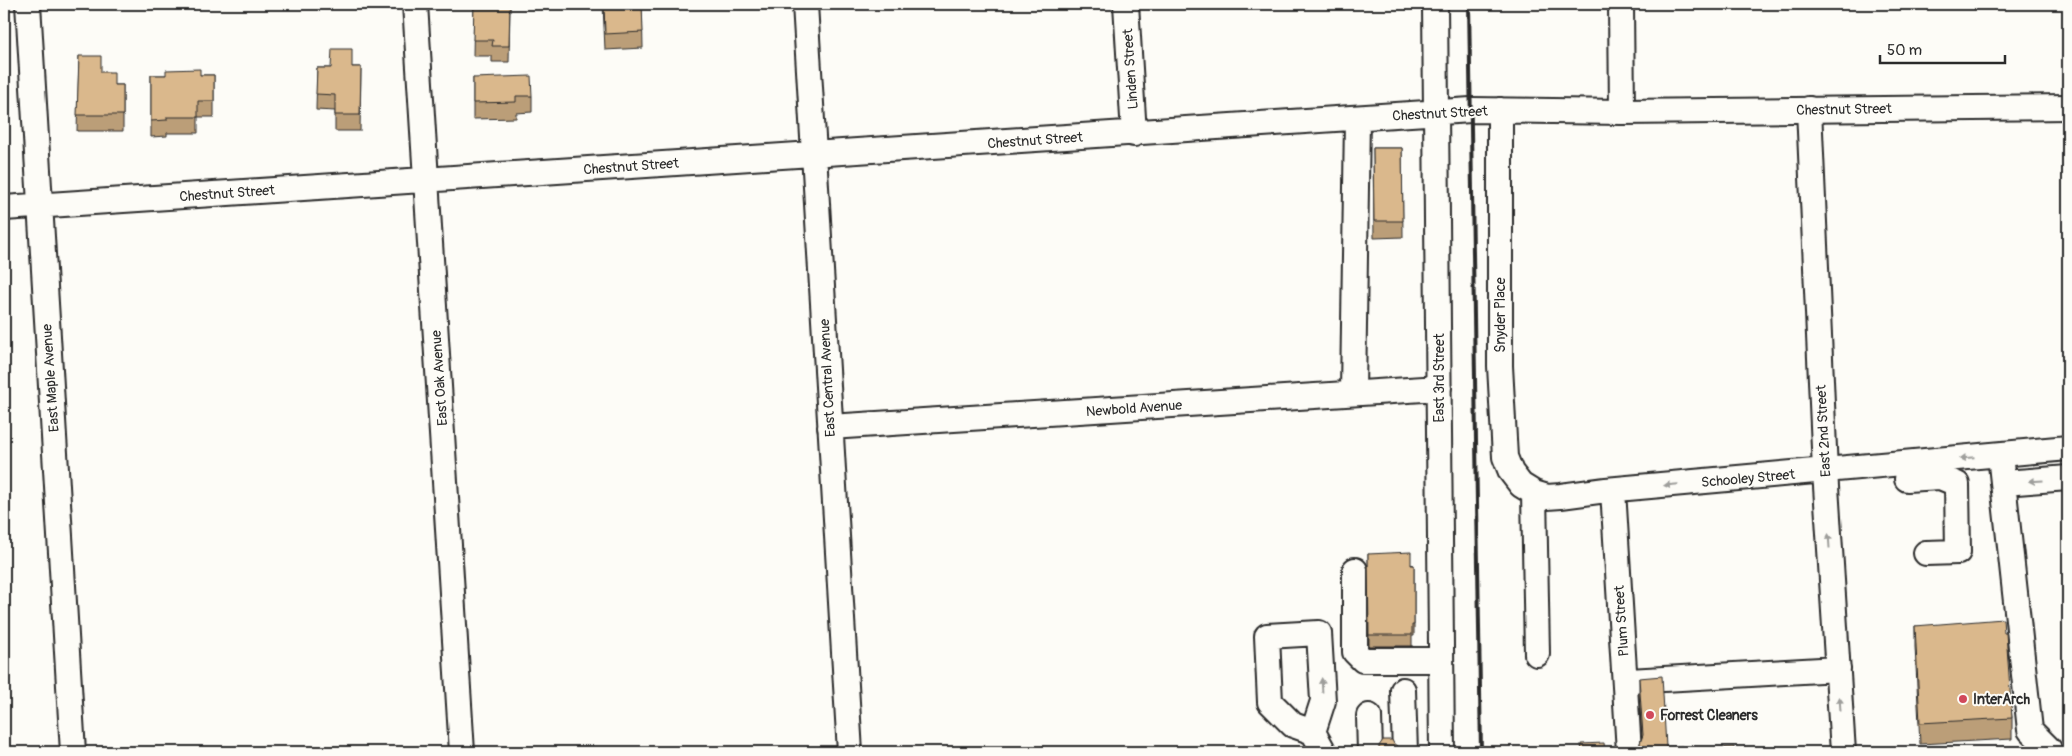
<svg xmlns="http://www.w3.org/2000/svg" width="2072" height="756" viewBox="0 0 2072 756" font-family="Pangolin,sans-serif">
<rect width="100%" height="100%" fill="#fdfcf7"/>
<filter id="ink" filterUnits="userSpaceOnUse"><feTurbulence type="fractalNoise" baseFrequency=".02" numOctaves="2"/><feDisplacementMap in="SourceGraphic" scale="10" xChannelSelector="R" yChannelSelector="G"/><feConvolveMatrix kernelMatrix="1 2 1 2 8 2 1 2 1" color-interpolation-filters="sRGB"/></filter>
<g filter="url(#ink)">
<g fill="none" stroke-linecap="round" stroke-linejoin="round">
<defs>
<path id="minor" d="M28,4L73,752
M415,4L462,752
M805,4L850,752
M1126,4L1134,134
M1435,4L1442,752
M1621,4L1622,112
M1809,109L1825,471L1843,752
M1500,110V366L1505,457L1511,472L1521,485L1534,493L1547,497L1561,496L1606,490L2068,448
M4,208L1471,110L1622,112L2068,107
M1353,393L1357,119
M830,427L1439,388
M2000,455L2030,730L2049,749L2050,752
M1907,479L1940,477L1957,484L1958,552L1926,553
M2004,483L2068,478
M1613,490L1629,752
M1534,493L1537,654
M1355,570V652L1363,660H1440
M1629,681L1838,669
M1403,690L1405,752
M1369,716L1370,752
M1313,732L1323,701L1319,633L1267,636L1270,702L1293,725L1313,732L1324,752"/>
</defs>
<!-- minor casing -->
<use href="#minor" stroke="#2b2b2b" stroke-width="28"/>
<!-- minor -->
<use href="#minor" stroke="#fdfcf7" stroke-width="24"/>
<!-- rail -->
<path stroke="#2b2b2b" stroke-width="4" d="M1469,4L1481,752"/>
</g>
<!-- wall -->
<path fill="#bb9e78" stroke="#2b2b2b" d="M293,4H315L314,7H293Z
M474,4H510L509,62H492V56H473Z
M603,4H642L643,48L605,50Z
M79,56L114,85H123V131H77Z
M352,67H361L360,131H335V111L316,110L317,68H331Z
M151,75H214V117H198V133H167V136L151,137Z
M473,78L532,96V112L516,113V118L473,119Z
M1373,148H1402L1403,237L1374,238Z
M1368,554L1414,565V636H1412V646H1369Z
M1915,626L2004,633L2012,718V739L1920,744L1915,647Z
M1639,678L1666,747L1682,750L1734,752H1640V743L1642,738L1639,694Z"/>
<!-- building -->
<path fill="#dab88c" stroke="#2b2b2b" d="M474,4H510L509,46H492L493,40H473Z
M604,4H642L643,32L605,34Z
M332,49H352V67H361L360,115H335V95L316,94L317,68H331Z
M79,56H101V72H114V85H123V115H77Z
M200,69V75H214V101H198V117H167V120L151,121V75H166V70Z
M531,76L532,96H516V102L473,103V78Z
M1373,148H1402L1403,221H1374Z
M1411,552V565H1414V625H1412V635H1369L1368,554Z
M2003,619L2004,633H2006L2012,718L1920,723L1915,626Z
M1662,676L1666,747L1682,746V750L1734,747V752H1641L1640,743L1643,735L1639,678Z
M1383,740H1392L1394,744L1400,748V752H1379V746Z
M1604,743L1605,752H1571H1582L1581,744Z"/>
<!-- one-way arrows -->
<defs><path id="oneway-solid" d="M-6-.8H1V-3.2L6.5 0L1 3.2V.8H-6Z" transform="scale(1.25)"/></defs>
<g fill="#9e9e9b">
<use href="#oneway-solid" transform="translate(1967 458) rotate(175)"/>
<use href="#oneway-solid" transform="translate(2036 481) rotate(176)"/>
<use href="#oneway-solid" transform="translate(1671 485) rotate(175)"/>
<use href="#oneway-solid" transform="translate(1829 541) rotate(-94)"/>
<use href="#oneway-solid" transform="translate(1322 685) rotate(-93)"/>
<use href="#oneway-solid" transform="translate(1840 704) rotate(-94)"/>
</g>
</g>
<!-- markers -->
<g fill="#d1495b" stroke="#fdfcf7" stroke-width="2">
<circle cx="1963" cy="699" r="5"/>
<circle cx="1650" cy="715" r="5"/>
</g>
<g text-anchor="middle" stroke-width="4" stroke-linejoin="round" paint-order="stroke">
<!-- street labels -->
<g font-size="14" fill="#2b2b2b" stroke="#fdfcf7">
<text transform="translate(1130 69) rotate(-94)" y="5">Linden Street</text>
<text transform="translate(1844 109) rotate(-1)" y="5">Chestnut Street</text>
<text transform="translate(1440 113) rotate(-3)" y="5">Chestnut Street</text>
<text transform="translate(1035 140) rotate(-4)" y="5">Chestnut Street</text>
<text transform="translate(631 166) rotate(-4)" y="5">Chestnut Street</text>
<text transform="translate(227 193) rotate(-4)" y="5">Chestnut Street</text>
<text transform="translate(1500 315) rotate(-90)" y="5">Snyder Place</text>
<text transform="translate(50 378) rotate(-94)" y="5">East Maple Avenue</text>
<text transform="translate(439 378) rotate(-94)" y="5">East Oak Avenue</text>
<text transform="translate(827 378) rotate(-93)" y="5">East Central Avenue</text>
<text transform="translate(1439 378) rotate(-90)" y="5">East 3rd Street</text>
<text transform="translate(1134 408) rotate(-4)" y="5">Newbold Avenue</text>
<text transform="translate(1823 431) rotate(-93)" y="5">East 2nd Street</text>
<text transform="translate(1748 478) rotate(-5)" y="5">Schooley Street</text>
<text transform="translate(1621 621) rotate(-94)" y="5">Plum Street</text>
</g>
<!-- poi labels -->
<g font-size="14" font-weight="bold" fill="#2b2b2b" stroke="#fdfcf7" text-anchor="start">
<text x="1973" y="704">InterArch</text>
<text x="1660" y="720">Forrest Cleaners</text>
</g>
</g>
<!-- margin -->
<rect width="2072" height="756" fill="none" stroke="#fdfcf7" stroke-width="20"/>
<rect x="10" y="10" width="2052" height="736" fill="none" stroke="#2b2b2b" stroke-width="2" filter="url(#ink)"/>
<!-- scale -->
<path d="M1880 55v8h125v-8" fill="none" stroke="#2b2b2b" stroke-width="2.5"/>
<text x="1887" y="55" font-size="15" fill="#2b2b2b" stroke="#fdfcf7" stroke-width="4" paint-order="stroke">50 m</text>
</svg>
